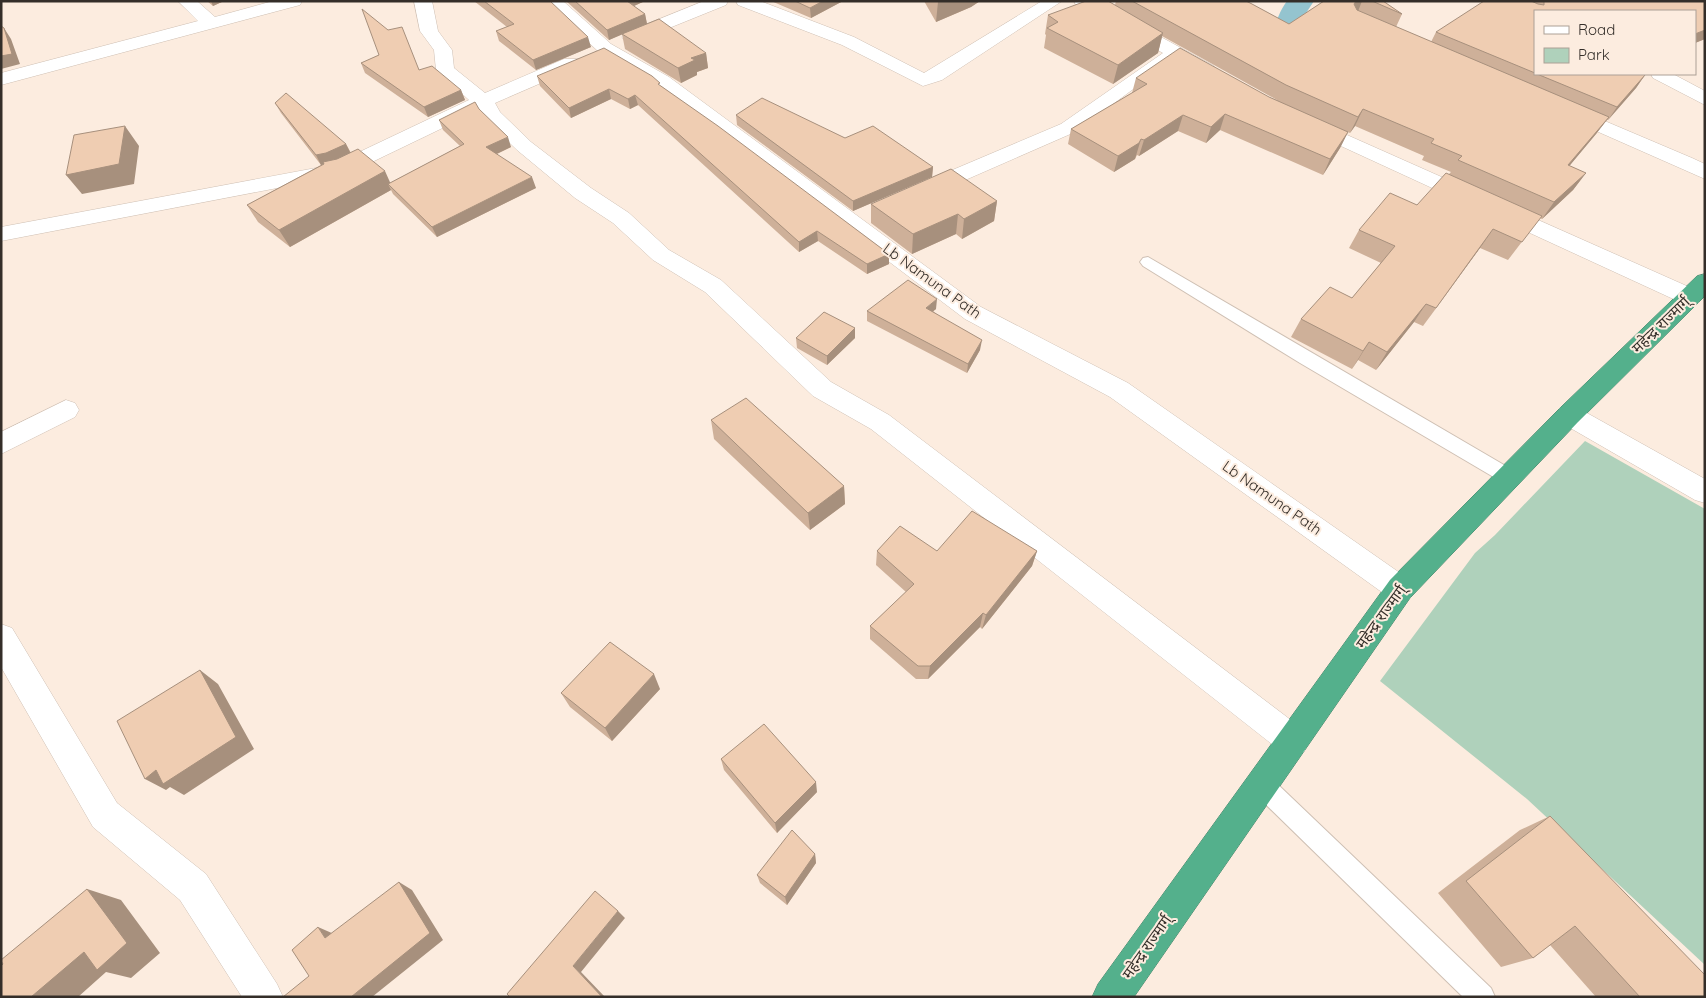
<svg xmlns="http://www.w3.org/2000/svg" width="1706" height="998" viewBox="0 0 1706 998" font-family="Quicksand,'Noto Sans Devanagari',sans-serif">
<rect width="100%" height="100%" fill="#fcecdf"/>
<!-- green -->
<path fill="#afd1bb" d="M1585,441L1705,509V965L1527,799L1380,681L1475,553L1495,535Z"/>
<g fill="none" stroke-linecap="round" stroke-linejoin="round">
<!-- canal -->
<path fill="#94c4cf" fill-rule="evenodd" d="M1287,1H1314L1304,16V44L1300,50L1290,52L1280,50C1269,35 1277,15 1287,1Z"/>
<defs>
<path id="lane" d="M1148,257L1516,472L1518,477L1516,482L1509,484L1502,482L1300,363L1143,266L1140,262L1143,258Z
M1262,774L1270,777L1491,988L1495,997H1463L1254,793L1251,785L1254,777Z"/>
<path id="street" d="M178,1H197L215,17L273,1H302L300,5L1,85V73L198,21Z
M414,1H432L438,31L452,50L454,68L485,93L564,59H578L580,63L578,67L495,103L500,112L531,142L591,188L629,213L669,250L721,280L831,382L889,415L1304,730L1309,741L1304,752L1293,757L1282,752L871,429L813,396L705,292L653,260L613,223L575,198L517,150L484,118L480,110L345,175L1,241V227L332,165L469,100L436,70L434,50L420,31Z
M544,1H563L611,44L669,77L981,307L1128,383L1410,580L1415,589L1410,598L1400,602L1390,598L1110,397L965,319L655,85L599,52Z
M704,1H728L726,5L637,41H625L622,37L625,33Z
M736,1H760L854,37L924,73L1042,1H1062L942,80L923,86L842,45L738,5Z
M1074,1H1095L1214,66L1216,70L1214,74H1200L1174,59L1075,132L931,195L924,197L917,195L913,190L917,185L1061,124L1163,53L1076,5Z
M1651,74H1673L1705,91V105L1653,78Z
M1567,105L1692,158L1705,164V179L1560,115L1557,111L1560,107Z
M1311,119L1698,291L1702,297L1698,303L1690,305L1682,303L1304,129L1301,125L1304,121Z
M66,400L75,403L79,410L75,417L1,454V432Z
M1569,405L1578,408L1705,479V503L1695,500L1560,422L1556,415L1560,408Z
M1,624L12,628L117,803L206,874L277,984L283,997H242L180,900L93,827L1,667Z"/>
<path id="highway" d="M1705,274V296L1578,422L1410,598L1134,997H1092L1098,984L1390,580L1560,408L1697,276Z"/>
</defs>
<!-- lane casing -->
<use href="#lane" stroke="#cfc0b4" stroke-width="2"/>
<!-- street casing -->
<use href="#street" stroke="#cfc0b4" stroke-width="1"/>
<!-- highway casing -->
<use href="#highway" stroke="#498269" stroke-width="1"/>
<!-- lane -->
<use href="#lane" fill="#fff" fill-rule="evenodd"/>
<!-- street -->
<use href="#street" fill="#fff" fill-rule="evenodd"/>
<!-- highway -->
<use href="#highway" fill="#54b08c" fill-rule="evenodd"/>
</g>
<!-- wall -->
<path fill="#ceb099" d="M207,1H224L213,6Z
M474,1H550L591,47L536,70L499,41L496,31L507,27Z
M566,1H645L634,6L645,14L647,24L706,53L708,68L697,72V75L681,83L625,49L622,34L609,40Z
M771,1H843L811,18Z
M924,1H980L971,7L936,22Z
M1116,1H1246L1289,24L1324,1H1383L1402,14L1396,27L1431,42L1436,32L1532,1H1705V39L1695,43L1535,11V74H1643L1645,75L1636,88L1608,120H1607L1596,134L1569,166L1586,173L1573,190L1542,219L1540,218L1508,260L1480,248L1423,326L1414,322L1376,370L1358,360L1352,369L1291,337L1301,319L1352,298L1381,263L1349,248L1359,230L1417,205L1449,174L1451,172L1422,160L1424,156L1355,126L1350,133L1348,132L1340,148L1323,175L1220,130L1206,143L1178,131L1139,156L1137,155L1135,159L1114,172L1068,144L1071,129L1132,93L1136,78L1269,97L1277,100L1162,36L1158,53L1113,84L1044,48L1046,35L1045,34L1048,15L1115,5Z
M379,55L419,70L461,90L465,100L428,117L365,73L361,63Z
M537,76L661,86L889,254V264L867,274L818,241L799,252L638,105L630,109L611,99L571,118L540,86Z
M275,103L346,144L351,153L390,183L460,146L443,130L439,120L479,109L511,147L497,154L536,188L437,237L393,194L391,190L290,247L258,222L247,205L321,165L281,113Z
M736,115L845,138L933,167L932,177L853,211L737,125Z
M997,201L994,221L962,239L956,234L912,254L871,223V204Z
M936,309L933,311L980,350L967,373L867,321V311Z
M796,338H855L827,365L797,348Z
M711,420L844,486L845,504L810,530L714,439Z
M877,551H1037L1032,566L982,629L980,627L928,679H916L870,639V626L906,592L876,565Z
M660,689L612,741L570,707L561,693Z
M721,759L817,792L777,833L724,770Z
M1550,816L1705,997H1596L1550,945L1533,958L1501,967L1438,893L1520,830Z
M815,854L816,863L787,905L760,883L757,875Z"/>
<!-- shaded-wall -->
<path fill="#a7907d" d="M211,1H224L213,6Z
M625,1H645L627,9Z
M823,1H843L811,18L810,8Z
M941,1H980L971,7L936,22L938,2Z
M1356,1H1362L1357,14L1354,4Z
M645,14L647,24L609,40L607,30Z
M4,28L11,39L20,64L1,69V56Z
M1705,30V39L1695,43V34Z
M1163,33L1158,53L1113,84L1118,65Z
M588,37L591,47L536,70L533,60Z
M706,53L708,68L697,72V75L681,83L678,68L691,58Z
M1645,75L1636,88L1608,120L1617,107Z
M609,89L611,99L571,118L569,108Z
M461,90L465,100L428,117L424,107Z
M635,95L638,105L630,109L628,99Z
M1363,109L1355,126L1350,133L1358,117Z
M1225,114L1220,130L1206,143L1211,127Z
M1183,115L1178,131L1139,156L1144,140Z
M1609,117L1596,134L1556,182L1568,165Z
M125,126L139,146L134,184L82,194L66,175Z
M1348,132L1340,148L1323,175L1330,159Z
M508,137L511,147L490,157L486,147Z
M1141,139L1135,159L1114,172L1118,156Z
M346,144L351,154L331,163L321,165L316,155Z
M933,167L932,177L853,211V201Z
M385,171L393,189L388,184L391,190L290,247L279,230Z
M1586,173L1573,190L1542,219L1554,202Z
M532,177L536,188L437,237L432,227Z
M997,201L994,221L962,239L964,219Z
M958,214L956,234L912,254L913,234Z
M1493,229L1480,248L1423,326L1436,308Z
M817,231L818,241L799,252V242Z
M889,254V264L867,274V264Z
M937,299L936,309L925,318L926,308Z
M1426,304L1414,322L1376,370L1387,352Z
M855,328V338L827,365V356Z
M982,340L980,350L967,373L968,364Z
M1369,342L1358,360L1352,369L1363,351Z
M844,486L845,504L810,530L808,513Z
M1037,551L1032,566L982,629L986,615Z
M983,613L980,627L928,679L930,666Z
M200,670L218,684L254,749L184,795L170,787L166,790L145,779Z
M654,674L660,689L612,741L605,728Z
M816,782L817,792L777,833L775,823Z
M815,854L816,863L787,905L785,897Z
M399,882L412,890L443,940L372,997H351Z
M87,889L121,900L160,953L131,978L106,972L78,997H31Z
M618,911L625,918L581,972L605,997H602L573,966Z
M318,927L334,934L325,938Z"/>
<!-- building -->
<path fill="#efcdb2" stroke="#a7907d" d="M484,1H550L588,37L533,60L496,31L514,24Z
M575,1H627L645,14L607,30Z
M795,1H823L810,8Z
M1086,1H1108L1163,33L1118,65L1047,28L1058,22L1048,15Z
M1132,1H1246L1252,4L1289,24L1324,1H1356L1354,4L1357,10L1609,117L1568,165L1586,173L1554,202L1458,160L1462,156L1431,143L1434,139L1363,109L1358,117L1286,85Z
M1372,1H1383L1402,14Z
M1484,1H1531L1538,4L1544,5V1H1705V30L1695,34V11H1535V73L1436,32Z
M362,9L388,30L402,27L419,70L432,66L461,90L424,107L361,63L379,55Z
M659,19L706,53L691,58L695,60L678,68L622,34Z
M1,26L4,28L12,54L1,56Z
M604,48L652,76L660,83L658,84L718,126L889,254L867,264L817,231L799,242L635,95L628,99L609,89L569,108L537,76Z
M1180,48L1269,97L1348,132L1330,159L1225,114L1211,127L1183,115L1144,140L1141,139L1139,143L1118,156L1071,129L1147,84L1136,78Z
M1537,74H1643L1645,75L1617,107Z
M286,93L346,144L326,153L316,155L275,103Z
M762,98L845,138L873,126L933,167L853,201L736,115Z
M475,102L479,109L508,137L486,147L532,177L432,227L388,184L464,144L439,120Z
M125,126L119,164L66,175L74,135Z
M358,149L385,171L279,230L247,205L324,164L323,162L337,159Z
M951,169L997,201L964,219L958,214L913,234L871,204Z
M1446,173L1542,216L1522,242L1493,229L1436,308L1426,304L1387,352L1369,342L1363,351L1301,319L1330,287L1352,298L1395,246L1359,230L1390,193L1417,205Z
M908,280L937,299L926,308L982,340L968,364L867,311Z
M824,312L855,328L827,356L796,338Z
M746,398L844,486L808,513L711,420Z
M972,511L1037,551L986,615L983,613L930,666H918L870,626L914,584L877,551L900,526L937,551Z
M610,642L654,674L605,728L561,693Z
M200,670L236,737L163,784L156,770L145,779L117,721Z
M764,724L816,782L775,823L721,759Z
M1550,816L1705,975V997H1640L1575,926L1533,958L1466,881Z
M792,830L815,854L785,897L757,875Z
M399,882L430,933L351,997H283L309,976L292,950L318,927L325,938Z
M87,889L127,943L97,970L84,952L31,997H1V966L3,964L1,961V960Z
M595,891L618,911L573,966L602,997H510L507,994Z"/>
<g text-anchor="middle" stroke-width="4" stroke-linejoin="round" paint-order="stroke">
<!-- street labels -->
<g font-size="15" fill="#342e29" stroke="#fcecdf">
<text transform="translate(932 281) rotate(36)" y="5">Lb Namuna Path</text>
<text transform="translate(1661 325) rotate(-44)" y="5">महेन्द्र राज्मार्ग्</text>
<text transform="translate(1272 498) rotate(35)" y="5">Lb Namuna Path</text>
<text transform="translate(1381 617) rotate(-54)" y="5">महेन्द्र राज्मार्ग्</text>
<text transform="translate(1147 947) rotate(-55)" y="5">महेन्द्र राज्मार्ग्</text>
</g>
</g>
<!-- border -->
<rect width="1706" height="998" fill="none" stroke="#342e29" stroke-width="5"/>
<!-- legend -->
<rect x="1534" y="10" width="162" height="65" fill="#fcecdf" stroke="#aca096"/>
<rect x="1544" y="26" width="25" height="8" fill="#ffffff" stroke="#aca096"/>
<text x="1578" y="35" font-size="15" fill="#342e29">Road</text>
<rect x="1544" y="48" width="25" height="15" fill="#afd1bb" stroke="#aca096"/>
<text x="1578" y="60" font-size="15" fill="#342e29">Park</text>
</svg>
